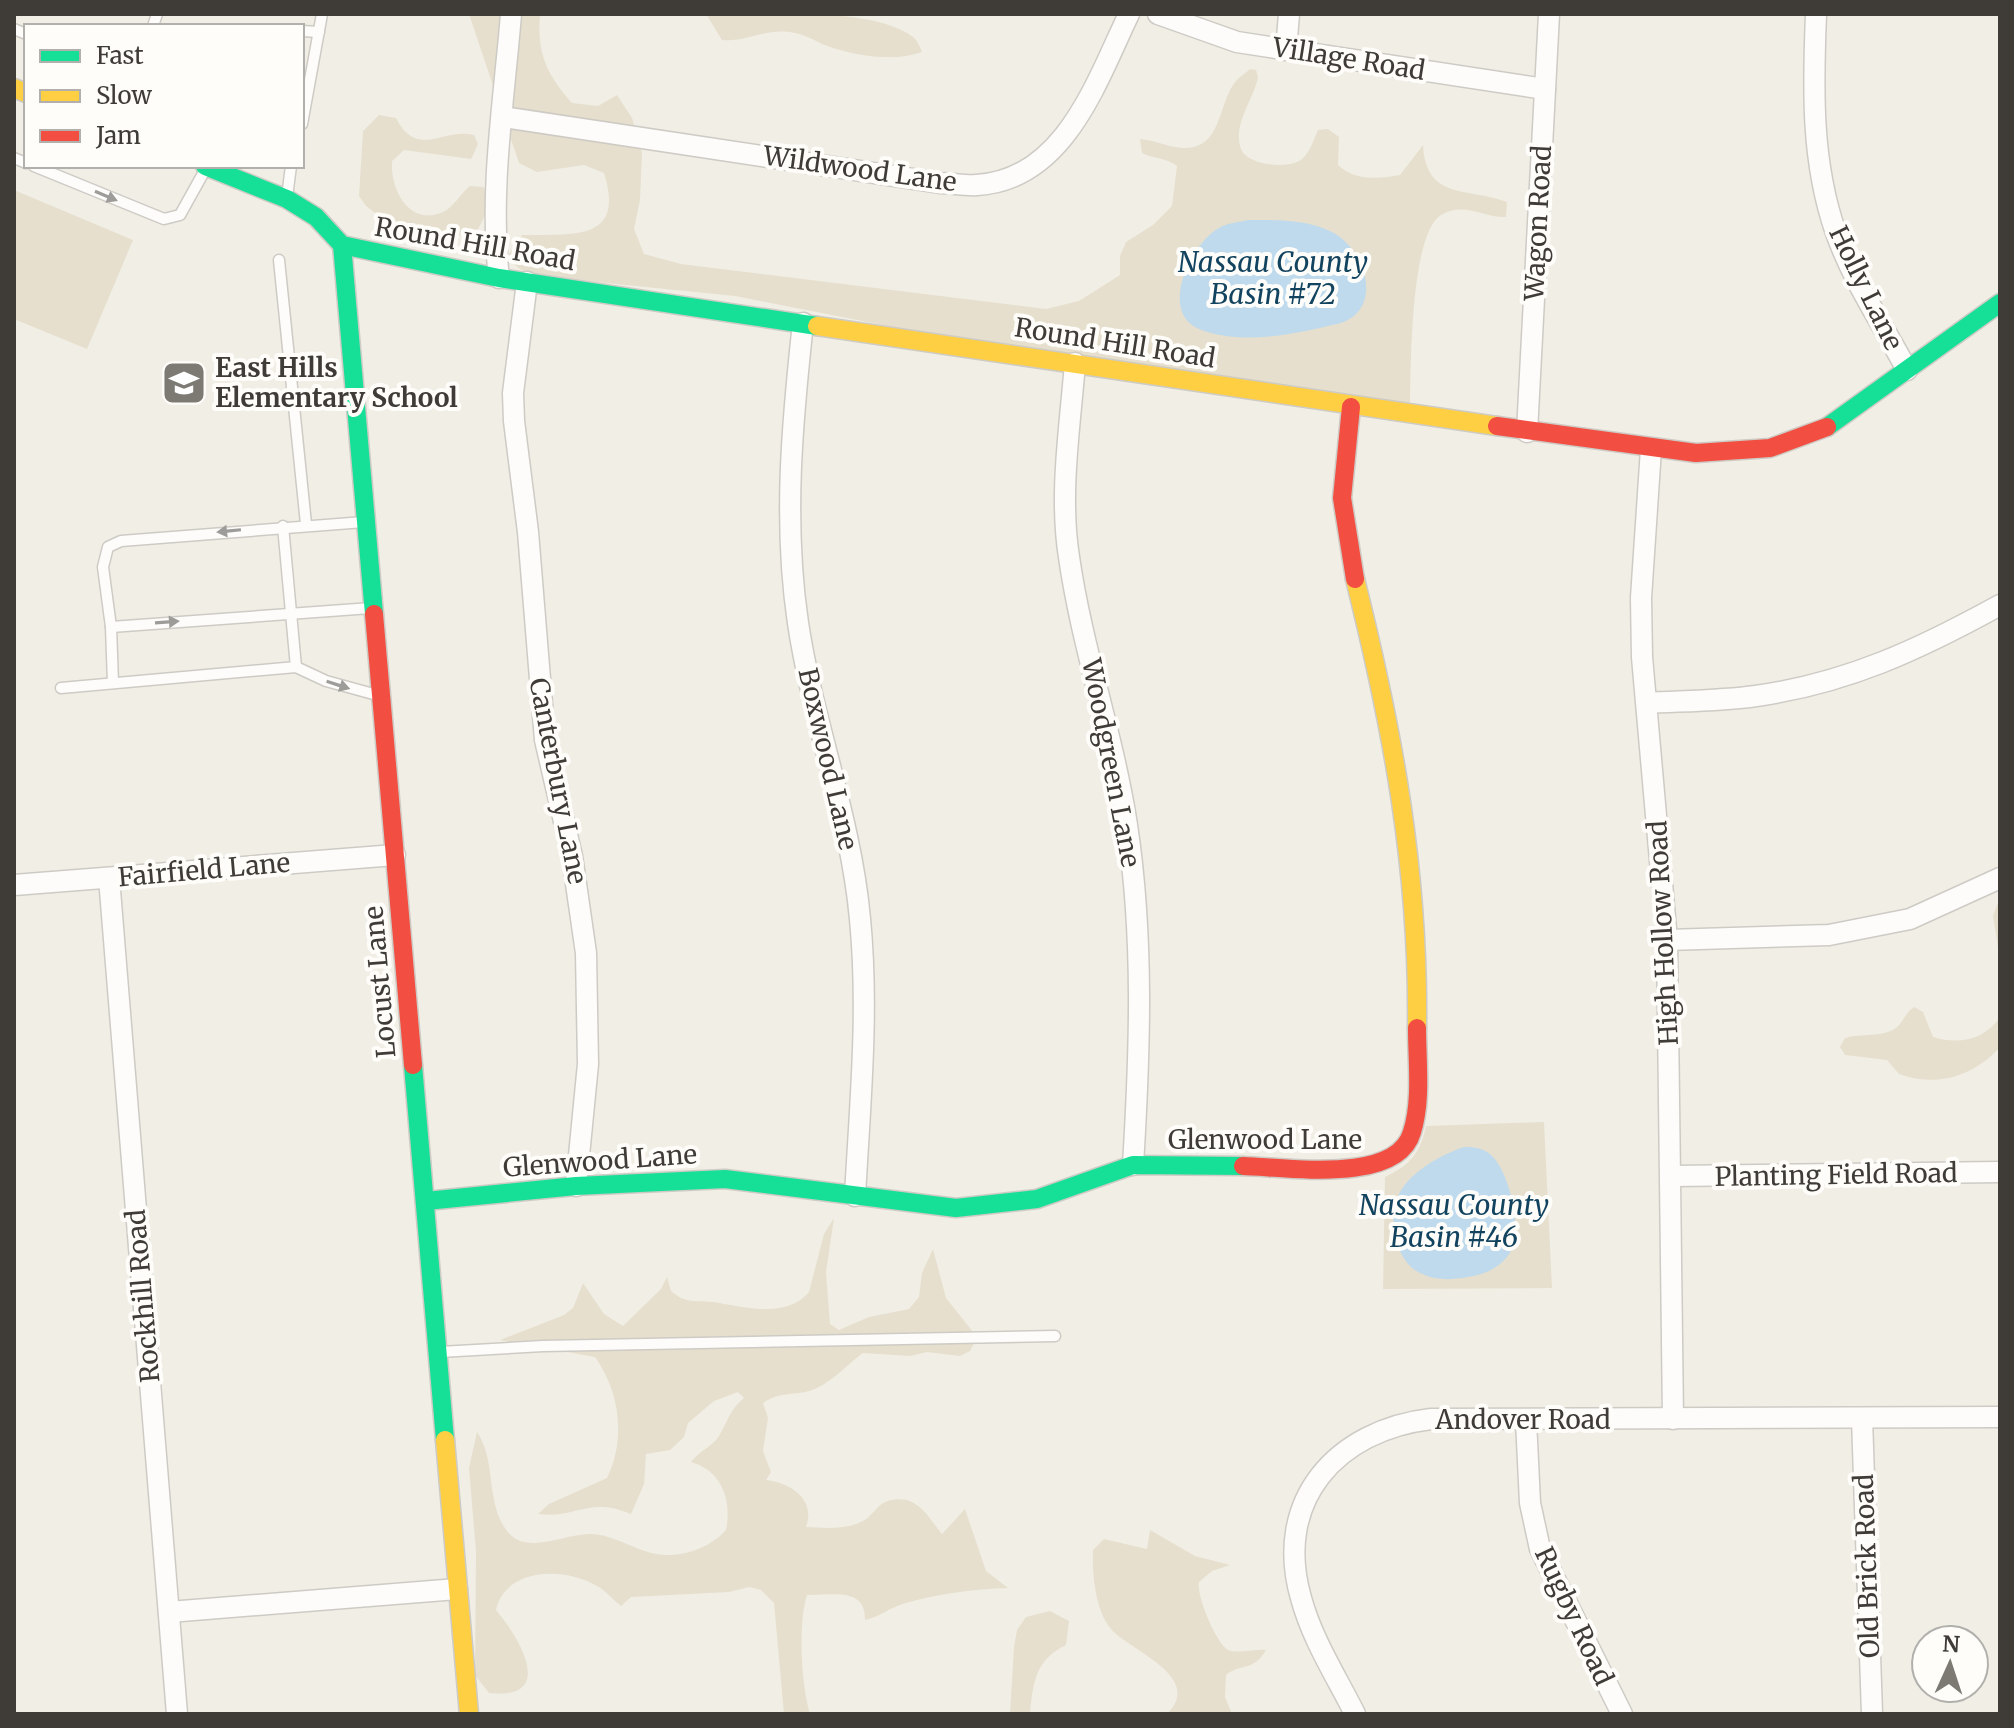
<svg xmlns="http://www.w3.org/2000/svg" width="2014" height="1728" font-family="Merriweather,serif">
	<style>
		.green { fill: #e6dfcd }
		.water { fill: #bfdaec }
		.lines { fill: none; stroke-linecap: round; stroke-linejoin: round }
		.lane-casing { stroke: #cecbc5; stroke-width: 13 }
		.street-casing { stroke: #cecbc5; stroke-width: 23 }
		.fast-casing { stroke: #cecbc5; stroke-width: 21 }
		.slow-casing { stroke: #cecbc5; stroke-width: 21 }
		.jam-casing { stroke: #cecbc5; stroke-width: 21 }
		.lane { stroke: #fdfcfb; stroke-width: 10 }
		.street { stroke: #fdfcfb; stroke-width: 20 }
		.fast { stroke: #16e098; stroke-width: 18 }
		.slow { stroke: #ffcf43; stroke-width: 18 }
		.jam { stroke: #f24e42; stroke-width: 18 }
		.oneway { fill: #9e9c99 }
		.labels { text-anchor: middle; stroke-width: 8; stroke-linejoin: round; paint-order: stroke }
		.street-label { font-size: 26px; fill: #3f3c37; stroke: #fefdfa }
		.poi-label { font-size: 26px; font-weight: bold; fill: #3f3c37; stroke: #fefdfa; text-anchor: start }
		.water-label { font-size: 28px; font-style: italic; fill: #12435f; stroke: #fefdfa }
	</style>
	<rect width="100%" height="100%" fill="#f1eee6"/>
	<!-- green -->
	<g class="green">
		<path d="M469,14H540C537,54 546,73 572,103L598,106L617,95L632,118L642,153L640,200L634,229L644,254L681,264L1046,309L1079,301L1120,275V256L1126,242L1153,225L1172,206L1177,166C1168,158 1154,159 1142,153L1140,139C1155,140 1167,147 1182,148C1223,150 1217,104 1236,81C1239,77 1246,73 1250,69L1256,70L1258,77C1254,99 1232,125 1241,149C1247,166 1292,170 1303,158C1310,152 1314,139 1318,130L1328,129L1339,137L1338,165C1354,181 1379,179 1400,175L1423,145C1426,201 1468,187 1507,202L1506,217C1484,218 1464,201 1441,215C1409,235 1411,376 1410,415L1075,363L735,296L546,277C529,273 515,272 509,254L522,235C571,234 626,243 604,173L584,165L537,172L519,163Z"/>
		<path d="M706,14C758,14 872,6 913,37C917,40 920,47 922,52C895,62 857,56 830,47C818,43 807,35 795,33C764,27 751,42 722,40Z"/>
		<path d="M379,115L396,118C418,160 442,127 474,135L478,144L471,159L404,150L392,161C390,189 409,227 443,212C453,208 461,193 470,186L483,187L490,193L489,208L477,231L439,240L395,228L366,206L359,196L363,131Z"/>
		<path d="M14,190L133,240L87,349L14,319Z"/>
		<path d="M2000,897V960L1993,916Z"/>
		<path d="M1914,1007L1923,1012L1933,1037C1958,1045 1985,1040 2000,1017V1047C1974,1076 1937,1088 1899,1074L1887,1060L1845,1055L1840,1047L1845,1038C1860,1033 1884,1038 1897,1027C1904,1021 1905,1013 1914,1007Z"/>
		<path d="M1544,1122L1552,1288L1383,1289L1385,1177C1410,1165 1420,1154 1426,1126Z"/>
		<path d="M834,1218L826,1272L830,1324L839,1330L869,1317L909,1309L919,1297L922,1273L933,1249L946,1298L977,1337L970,1351L960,1356L927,1352L910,1356L863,1353C845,1366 827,1388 805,1392C788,1395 778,1393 763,1403L768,1418L763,1451L771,1472L766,1480C792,1483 816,1500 806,1527C825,1528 846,1530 863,1521C872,1517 877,1504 888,1501C917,1493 927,1516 942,1534L965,1509L986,1571L1008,1588C975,1589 937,1594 906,1603C890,1607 880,1617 865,1620C866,1586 830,1596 807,1595C798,1624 801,1684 810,1714H784L774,1603L761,1590L749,1587L729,1592L631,1597L621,1606C613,1600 605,1590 597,1586C564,1567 506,1567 496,1610C520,1638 557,1701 489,1693L475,1675L476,1552L469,1468L477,1432C497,1461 485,1502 507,1531C526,1556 564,1534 589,1534C617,1534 638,1554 665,1555C687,1556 712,1546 726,1530C732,1500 722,1471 691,1462C699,1451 713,1446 719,1436C728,1421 730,1409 744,1398L738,1392L714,1401L688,1423L684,1437L670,1450L646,1454L644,1484L631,1514C588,1496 577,1519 538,1514L549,1504L607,1478C626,1439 620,1392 595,1357L500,1340L564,1315L573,1308L583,1283L604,1314L623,1326L661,1289L667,1277L671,1291C686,1304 695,1300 712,1302C743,1306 785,1320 809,1292L824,1234Z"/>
		<path d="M1150,1530L1195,1556L1230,1565L1212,1571L1199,1582C1196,1595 1216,1643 1228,1650C1238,1654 1255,1649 1266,1650C1252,1673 1243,1662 1226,1675L1225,1697L1232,1714H1167C1206,1677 1127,1649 1111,1629C1095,1610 1092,1573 1093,1550L1104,1539L1147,1549Z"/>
		<path d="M1050,1611L1069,1621L1066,1645C1035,1660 1033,1683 1030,1714H1010L1014,1647L1017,1630L1026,1617Z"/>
	</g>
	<!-- water -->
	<g class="water">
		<path d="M1248,220C1276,220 1306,219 1332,232C1367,250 1385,312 1337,324C1294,334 1242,346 1199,329C1158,312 1191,243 1219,228C1227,223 1239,222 1248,220Z"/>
		<path d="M1464,1147C1475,1147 1484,1148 1492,1156C1509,1172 1522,1227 1512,1249C1504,1266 1485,1275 1468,1277C1451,1280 1436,1281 1420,1273C1395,1261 1386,1217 1400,1192C1413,1170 1441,1155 1464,1147Z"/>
	</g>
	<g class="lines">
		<!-- lane casing -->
		<g class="lane-casing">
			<g id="lane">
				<path d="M153,26L157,14"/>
				<path d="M14,29L26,34"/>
				<path d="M302,31L319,32"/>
				<path d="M302,124L322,14"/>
				<path d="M14,158L26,163"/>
				<path d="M34,166L164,219L180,215L205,170"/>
				<path d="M287,197L291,166"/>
				<path d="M279,260L306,524"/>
				<path d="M364,522L121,541L108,547L103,567L111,627L371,608"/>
				<path d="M283,526L296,667"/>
				<path d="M111,627L113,683"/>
				<path d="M61,688L296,667L326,681L377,695"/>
				<path d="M440,1352L543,1346L1055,1336"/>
			</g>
		</g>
		<!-- street casing -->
		<g class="street-casing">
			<g id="street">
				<path d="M1158,14L1237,42L1545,89"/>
				<path d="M1816,14C1813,88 1811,162 1836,233C1853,281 1883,325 1907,370"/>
				<path d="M1286,50L1289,14"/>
				<path d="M503,117L940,183C952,183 965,186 977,185C1065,180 1097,80 1129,14"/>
				<path d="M499,278C489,191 504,101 511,14"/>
				<path d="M527,282L513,393L514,421L528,532L545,740L572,856L586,953L588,1064L576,1186"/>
				<path d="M803,323C792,424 783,522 798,623C813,723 851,818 860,919C869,1011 860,1104 855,1196"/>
				<path d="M1075,363C1070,427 1059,494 1069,557C1082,648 1113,734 1127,825C1144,938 1140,1051 1133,1165"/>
				<path d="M1527,432L1549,14"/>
				<path d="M1651,449L1641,598L1642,657L1667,940L1673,1419"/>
				<path d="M1647,703C1683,701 1721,701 1756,696C1848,683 1920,649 2000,605"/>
				<path d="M109,878L177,1714"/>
				<path d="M14,885L395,855"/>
				<path d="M1667,940L1829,935L1910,919L2000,878"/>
				<path d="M1672,1176L2000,1172"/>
				<path d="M1862,1418L1872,1714"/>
				<path d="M1526,1420L1530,1503L1540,1549L1622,1714"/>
				<path d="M169,1612L457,1589"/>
				<path d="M1355,1714C1336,1676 1312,1639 1301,1598C1273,1500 1337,1430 1431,1419L2000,1417"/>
			</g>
		</g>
		<!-- fast casing -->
		<g class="fast-casing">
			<g id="fast">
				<path d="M205,166L287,199L316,217L342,245L499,278L817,326"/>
				<path d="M342,245L374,614"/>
				<path d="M1827,427L2000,303"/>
				<path d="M413,1065L445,1440"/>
				<path d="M426,1201L576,1186L725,1179L956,1208L1037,1199L1133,1165L1243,1166"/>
			</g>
		</g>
		<!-- slow casing -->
		<g class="slow-casing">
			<g id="slow">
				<path d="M14,88L26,93"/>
				<path d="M817,326L1497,426"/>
				<path d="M1355,579C1393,731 1419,871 1417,1028"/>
				<path d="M445,1440L469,1714"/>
			</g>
		</g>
		<!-- jam casing -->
		<g class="jam-casing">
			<g id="jam">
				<path d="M1351,407L1342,498L1355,579"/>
				<path d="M1497,426L1696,453L1770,448L1827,427"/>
				<path d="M374,614L413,1065"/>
				<path d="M1243,1166C1287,1167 1397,1185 1412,1132C1422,1100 1417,1062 1417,1028"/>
			</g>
		</g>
		<!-- lane -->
		<use href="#lane" class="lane"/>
		<!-- street -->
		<use href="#street" class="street"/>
		<!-- fast -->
		<use href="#fast" class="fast"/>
		<!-- slow -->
		<use href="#slow" class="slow"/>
		<!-- jam -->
		<use href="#jam" class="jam"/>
	</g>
	<!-- one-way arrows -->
	<defs><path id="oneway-solid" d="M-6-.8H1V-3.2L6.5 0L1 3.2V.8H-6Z" transform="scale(2)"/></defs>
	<g class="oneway">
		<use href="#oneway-solid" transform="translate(106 196) rotate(23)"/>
		<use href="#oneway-solid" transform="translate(229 531) rotate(174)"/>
		<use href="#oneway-solid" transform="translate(167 622) rotate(-4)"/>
		<use href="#oneway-solid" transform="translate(338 685) rotate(18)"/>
	</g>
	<!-- icons -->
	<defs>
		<g id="school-square" transform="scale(2.3)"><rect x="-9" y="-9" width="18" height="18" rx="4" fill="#7d7a74" stroke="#fefdfa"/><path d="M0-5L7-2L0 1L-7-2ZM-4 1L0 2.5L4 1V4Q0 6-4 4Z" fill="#fff"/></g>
	</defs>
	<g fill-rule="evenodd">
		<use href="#school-square" x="184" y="383"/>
	</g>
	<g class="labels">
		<!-- street labels -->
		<g class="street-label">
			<text transform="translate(1349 59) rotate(9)" y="9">Village Road</text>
			<text transform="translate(860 169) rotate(8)" y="9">Wildwood Lane</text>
			<text transform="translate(1538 223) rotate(-87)" y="9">Wagon Road</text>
			<text transform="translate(475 244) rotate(10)" y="9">Round Hill Road</text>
			<text transform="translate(1866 288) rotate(64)" y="9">Holly Lane</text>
			<text transform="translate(1115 343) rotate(9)" y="9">Round Hill Road</text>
			<text transform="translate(828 759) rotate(77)" y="9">Boxwood Lane</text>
			<text transform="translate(1111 763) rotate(79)" y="9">Woodgreen Lane</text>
			<text transform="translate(558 781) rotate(79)" y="9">Canterbury Lane</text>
			<text transform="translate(204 870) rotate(-5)" y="9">Fairfield Lane</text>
			<text transform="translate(1663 933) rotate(-93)" y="9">High Hollow Road</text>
			<text transform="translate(380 982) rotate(-95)" y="9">Locust Lane</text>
			<text x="1265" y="1149">Glenwood Lane</text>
			<text transform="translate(600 1161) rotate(-4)" y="9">Glenwood Lane</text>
			<text transform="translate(1836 1175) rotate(-1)" y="9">Planting Field Road</text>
			<text transform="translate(143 1296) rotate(-95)" y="9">Rockhill Road</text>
			<text x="1523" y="1429">Andover Road</text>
			<text transform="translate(1867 1566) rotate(-92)" y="9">Old Brick Road</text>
			<text transform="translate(1574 1616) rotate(65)" y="9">Rugby Road</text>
		</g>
		<!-- poi labels -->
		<g class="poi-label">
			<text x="215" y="377">East Hills<tspan x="215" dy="30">Elementary School</tspan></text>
		</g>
		<!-- water labels -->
		<g class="water-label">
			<text x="1273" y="272">Nassau County<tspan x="1273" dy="32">Basin #72</tspan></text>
			<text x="1454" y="1215">Nassau County<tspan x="1454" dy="32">Basin #46</tspan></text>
		</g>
	</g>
	<!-- border -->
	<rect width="2014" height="1728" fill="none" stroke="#3f3c37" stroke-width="32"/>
	<!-- legend -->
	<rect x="24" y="24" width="280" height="144" fill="#fefdfa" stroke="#b2b0ac" stroke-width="2"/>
	<rect x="40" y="50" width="40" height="12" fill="#16e098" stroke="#b2b0ac" stroke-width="2"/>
	<text x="96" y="64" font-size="24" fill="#3f3c37">Fast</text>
	<rect x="40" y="90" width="40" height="12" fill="#ffcf43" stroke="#b2b0ac" stroke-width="2"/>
	<text x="96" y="104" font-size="24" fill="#3f3c37">Slow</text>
	<rect x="40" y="130" width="40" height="12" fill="#f24e42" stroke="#b2b0ac" stroke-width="2"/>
	<text x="96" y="144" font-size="24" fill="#3f3c37">Jam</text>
	<!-- north arrow -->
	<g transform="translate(1950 1664) rotate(3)"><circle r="38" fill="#fefdfa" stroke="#b2b0ac" stroke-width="2"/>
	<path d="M0-6L14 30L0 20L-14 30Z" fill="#7d7a74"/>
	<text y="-12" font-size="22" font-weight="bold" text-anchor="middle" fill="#3f3c37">N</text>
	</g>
</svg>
